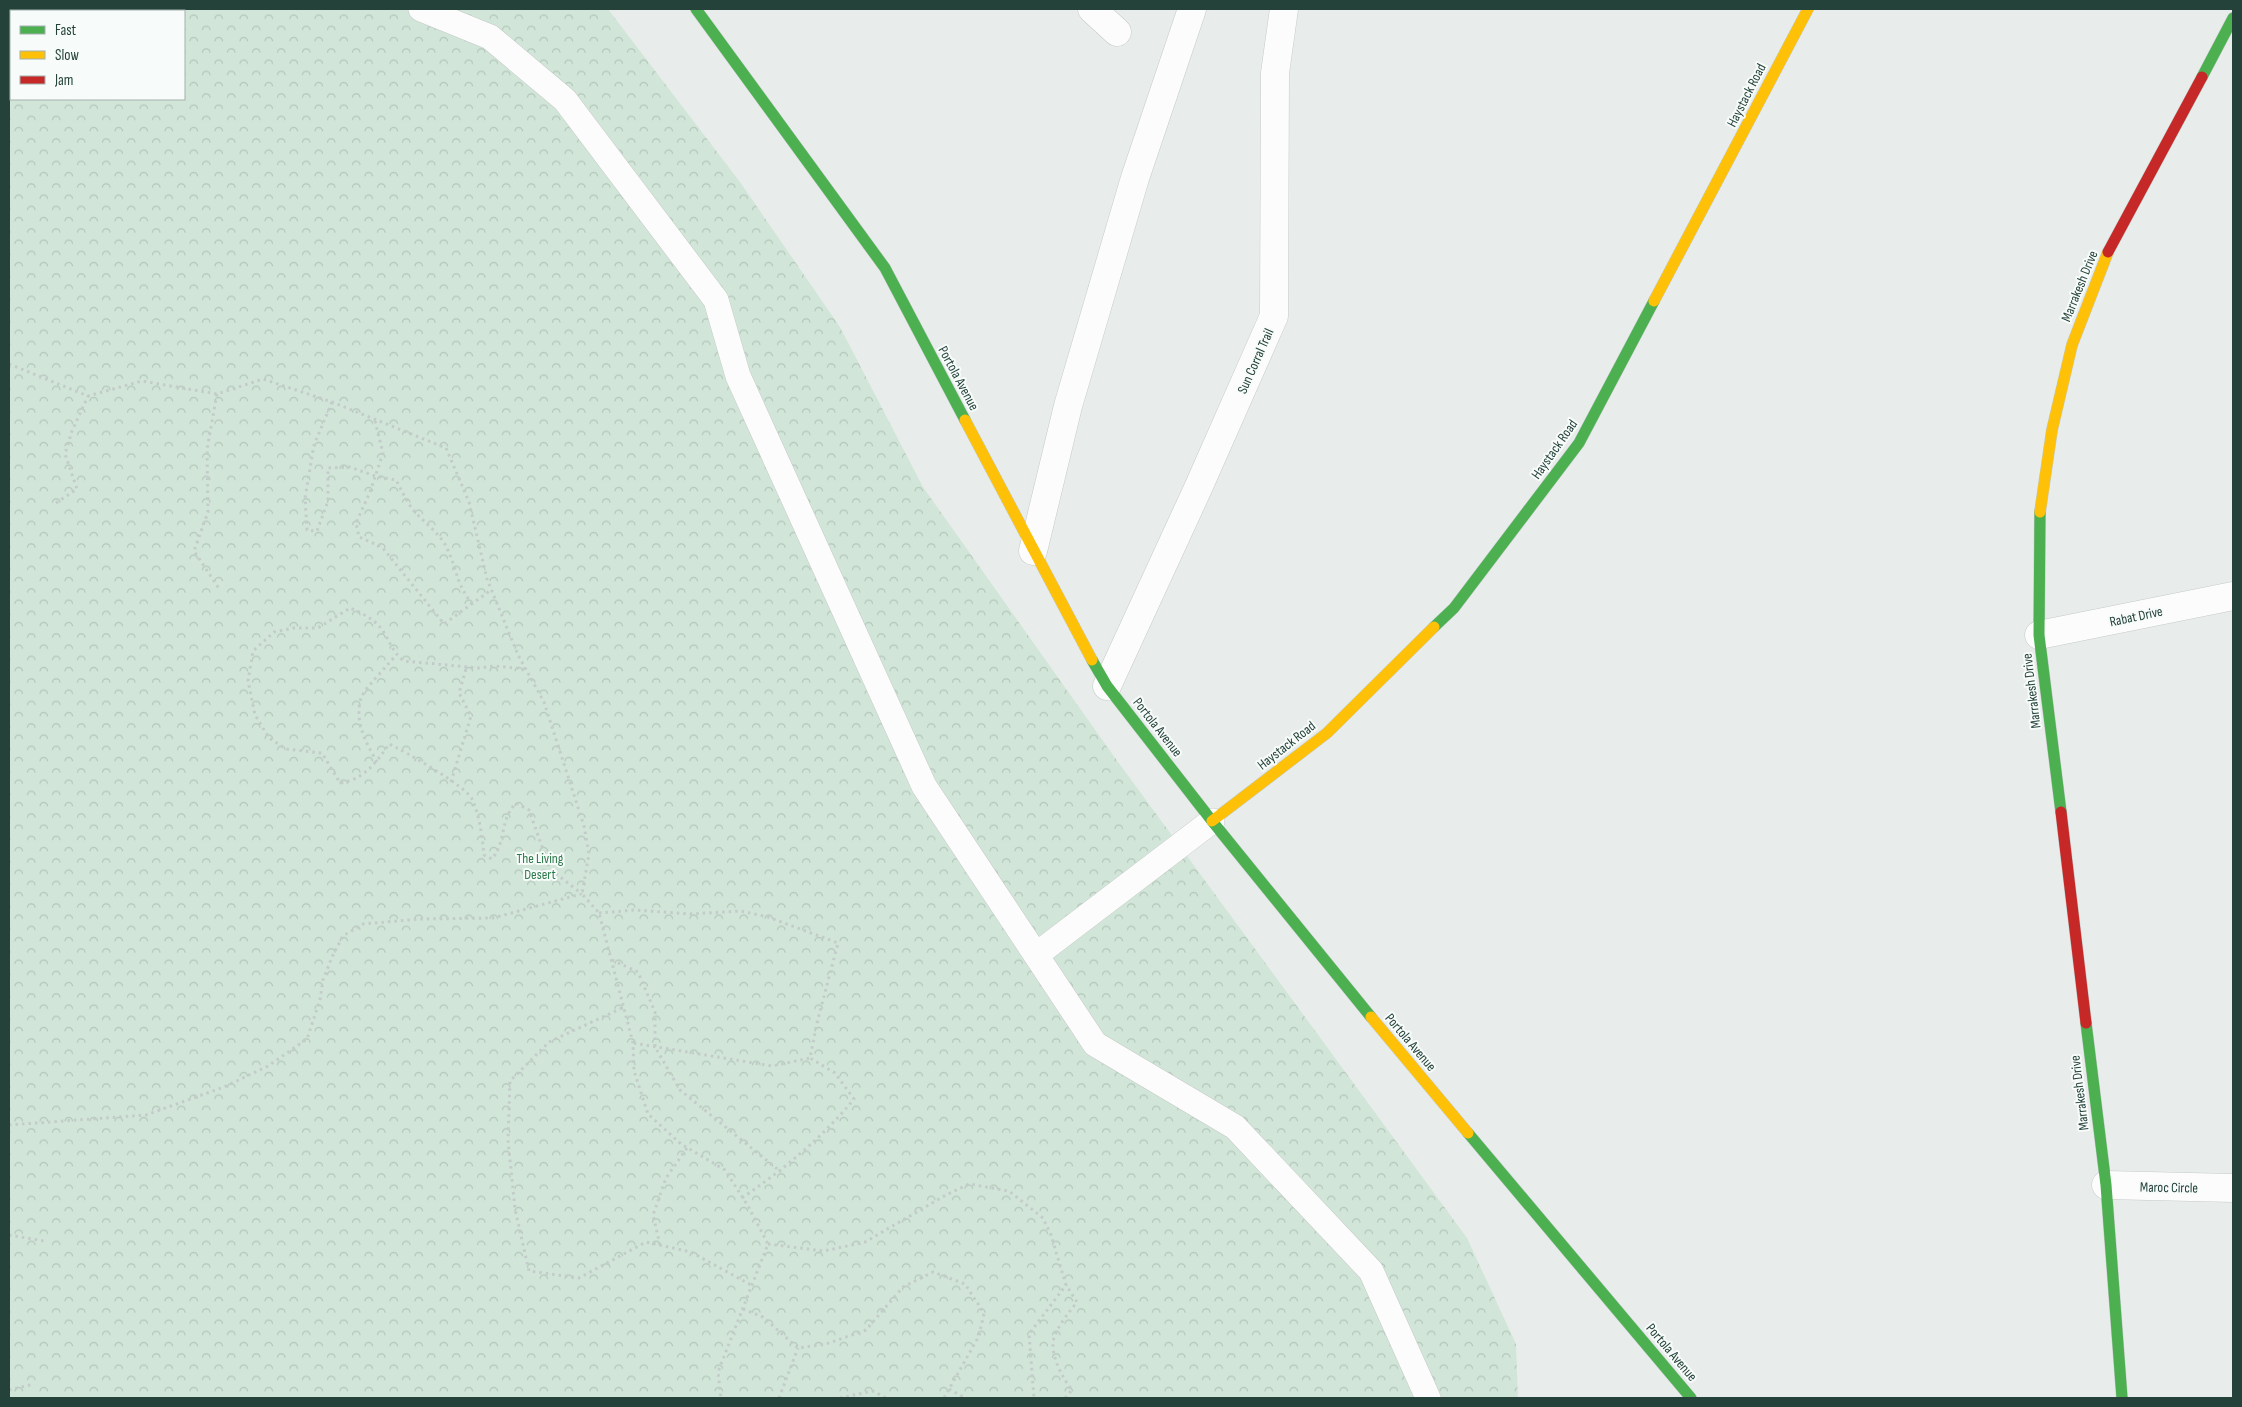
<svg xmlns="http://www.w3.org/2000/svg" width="2242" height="1407" font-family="'Sofia Sans Condensed',sans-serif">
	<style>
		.park { fill: url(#park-crowns); fill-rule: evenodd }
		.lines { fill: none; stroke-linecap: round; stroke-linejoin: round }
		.lane-casing { stroke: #c5cac8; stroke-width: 26 }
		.street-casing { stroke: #c5cac8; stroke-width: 29 }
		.fast-casing { stroke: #c3cbc8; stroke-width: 12 }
		.slow-casing { stroke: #c3cbc8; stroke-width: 12 }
		.jam-casing { stroke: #c3cbc8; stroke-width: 12 }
		.path { stroke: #c3ccca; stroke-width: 3; stroke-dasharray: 2.5 4; stroke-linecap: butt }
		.lane { stroke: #fcfcfc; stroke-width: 25 }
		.street { stroke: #fcfcfc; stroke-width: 28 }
		.fast { stroke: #4caf50; stroke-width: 11 }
		.slow { stroke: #ffc107; stroke-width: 11 }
		.jam { stroke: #c62828; stroke-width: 11 }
		.labels { text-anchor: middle; stroke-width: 4; stroke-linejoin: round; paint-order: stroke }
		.street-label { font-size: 14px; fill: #24423a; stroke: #f7fbf9 }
		.park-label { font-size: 14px; fill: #2d7a4b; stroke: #f7fbf9 }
	</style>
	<defs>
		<pattern id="park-crowns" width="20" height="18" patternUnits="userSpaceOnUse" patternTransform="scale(1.25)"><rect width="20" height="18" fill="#d1e6d8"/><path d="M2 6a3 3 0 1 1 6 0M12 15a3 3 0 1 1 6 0" fill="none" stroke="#b3c6ba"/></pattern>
	</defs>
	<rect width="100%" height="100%" fill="#e8edeb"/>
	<!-- park -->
	<path class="park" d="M9,9H608L740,182L840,327L923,487L1113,755L1467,1238L1516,1344L1518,1398H9ZM11,11H184V99H11Z"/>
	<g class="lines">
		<!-- lane casing -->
		<g class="lane-casing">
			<g id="lane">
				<path d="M421,9L490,37L565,100L716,300L738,376L924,786L1095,1044L1235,1127L1371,1271L1428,1398"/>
				<path d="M1036,955L1212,821"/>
			</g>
		</g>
		<!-- street casing -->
		<g class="street-casing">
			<g id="street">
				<path d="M1092,9L1117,32"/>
				<path d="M1033,551L1068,406L1135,178L1192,9"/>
				<path d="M2039,635L2233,596"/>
				<path d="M1107,686L1199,486L1274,316L1275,73L1284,9"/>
				<path d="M2106,1185L2233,1188"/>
			</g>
		</g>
		<!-- fast casing -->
		<g class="fast-casing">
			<g id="fast">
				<path d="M696,9L885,268L965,420"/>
				<path d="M2202,77L2233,18"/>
				<path d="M2040,512L2039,635L2061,812"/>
				<path d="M1434,627L1454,608L1579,443L1654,301"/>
				<path d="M1092,660L1107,686L1212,821L1371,1017"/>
				<path d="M2086,1023L2106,1185L2122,1398"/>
				<path d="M1468,1133L1691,1398"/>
			</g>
		</g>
		<!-- slow casing -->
		<g class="slow-casing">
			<g id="slow">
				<path d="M1654,301L1808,9"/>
				<path d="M965,420L1092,660"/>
				<path d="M2040,512L2052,430L2072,345L2108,252"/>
				<path d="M1212,821L1327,733L1434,627"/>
				<path d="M1371,1017L1468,1133"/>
			</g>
		</g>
		<!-- jam casing -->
		<g class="jam-casing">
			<g id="jam">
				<path d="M2108,252L2202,77"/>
				<path d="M2061,812L2086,1023"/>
			</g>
		</g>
		<!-- path -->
		<g class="path">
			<path d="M9,364L88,396L142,381L217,394L263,379L332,402L446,448L469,502L487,579L518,655L544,702L584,826L589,854L582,894L599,913L633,1043L634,1071L648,1114L681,1144L725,1170L748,1206L768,1244L718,1372L721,1398"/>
			<path d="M217,394L207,449L208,512L194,551L220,590"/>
			<path d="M332,402L314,445L305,498L307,530L317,531L328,501V468L350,467L375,476L396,480C402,491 408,505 416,513C427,525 440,534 447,548C457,570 456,583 472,604"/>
			<path d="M375,421L383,453L370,492L356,523L359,537L382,547L444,624L491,590"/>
			<path d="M56,503L77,489L65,454L72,431L88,396"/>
			<path d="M525,669L495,666L479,668L404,661C393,653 390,642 383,631C376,620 362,613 350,608L318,628H294L274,632L253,651L248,681L255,715L269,738L286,749L322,753L340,783C363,780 376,763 389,744C404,751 466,786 472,799C480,816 482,837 484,855L492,859C507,840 499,821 516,803L529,810L550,869L582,894"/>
			<path d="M377,762C366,743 354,721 361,698C364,689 389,664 396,655"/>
			<path d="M451,782L471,716L459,693L467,666"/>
			<path d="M599,913L635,910L690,914L741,911L768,917L838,943L817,1023L810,1058L772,1066L633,1043"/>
			<path d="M612,960L638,972L655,1012V1047L680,1090L781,1172"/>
			<path d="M622,1008L549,1042L510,1081L508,1140L515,1209L529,1271L579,1278L646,1242L691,1252L751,1285"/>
			<path d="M9,1125L146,1115L224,1087L268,1066L307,1039L320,1000L323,980L332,957L343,936L363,924L420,919L493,918L581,894"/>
			<path d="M742,1198C784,1169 822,1138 854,1099L835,1073L810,1058"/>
			<path d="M9,1235L44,1241"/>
			<path d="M768,1244L824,1251L865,1242L946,1195L969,1184L1009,1191L1043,1218L1051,1235L1066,1285L1029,1334L1034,1398"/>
			<path d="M660,1245L653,1215L666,1178L687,1148"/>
			<path d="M743,1309L763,1317L798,1348L826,1344L866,1330L903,1287L933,1272L965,1284L984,1313L979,1336L944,1398"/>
			<path d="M949,1389L965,1398"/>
			<path d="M9,1390L34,1384"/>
			<path d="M779,1398L798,1348"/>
			<path d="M840,1398L873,1391L886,1398"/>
			<path d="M1065,1398L1072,1390C1063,1379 1052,1358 1053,1343C1054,1330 1070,1311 1077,1302L1066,1285"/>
		</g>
		<!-- lane -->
		<use href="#lane" class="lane"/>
		<!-- street -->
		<use href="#street" class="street"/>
		<!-- fast -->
		<use href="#fast" class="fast"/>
		<!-- slow -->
		<use href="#slow" class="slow"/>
		<!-- jam -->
		<use href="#jam" class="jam"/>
	</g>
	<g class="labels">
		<!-- street labels -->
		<g class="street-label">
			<text transform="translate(1746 95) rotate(-63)" y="5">Haystack Road</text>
			<text transform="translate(2079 286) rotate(-68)" y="5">Marrakesh Drive</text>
			<text transform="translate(1255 361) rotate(-66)" y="5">Sun Corral Trail</text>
			<text transform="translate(959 378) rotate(62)" y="5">Portola Avenue</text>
			<text transform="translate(1554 449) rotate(-55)" y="5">Haystack Road</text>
			<text transform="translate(2136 616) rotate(-12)" y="5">Rabat Drive</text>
			<text transform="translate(2031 691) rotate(-97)" y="5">Marrakesh Drive</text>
			<text transform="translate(1158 727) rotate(52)" y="5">Portola Avenue</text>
			<text transform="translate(1286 745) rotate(-38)" y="5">Haystack Road</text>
			<text transform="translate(1411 1042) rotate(50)" y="5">Portola Avenue</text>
			<text transform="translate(2079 1093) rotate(-97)" y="5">Marrakesh Drive</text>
			<text transform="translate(2169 1187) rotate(1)" y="5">Maroc Circle</text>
			<text transform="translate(1672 1352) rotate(50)" y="5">Portola Avenue</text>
		</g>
		<!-- park labels -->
		<g class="park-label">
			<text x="540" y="863">The Living<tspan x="540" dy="16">Desert</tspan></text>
		</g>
	</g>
	<!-- border -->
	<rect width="2242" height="1407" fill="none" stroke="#24423a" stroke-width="20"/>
	<!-- legend -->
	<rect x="10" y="10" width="175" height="90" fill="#f7fbf9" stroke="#a3b1ad"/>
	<rect x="20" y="26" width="25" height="8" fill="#4caf50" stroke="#a3b1ad"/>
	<text x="55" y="35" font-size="15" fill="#24423a">Fast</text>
	<rect x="20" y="51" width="25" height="8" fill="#ffc107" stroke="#a3b1ad"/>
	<text x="55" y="60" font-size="15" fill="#24423a">Slow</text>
	<rect x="20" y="76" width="25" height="8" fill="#c62828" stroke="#a3b1ad"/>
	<text x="55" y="85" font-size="15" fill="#24423a">Jam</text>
</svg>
